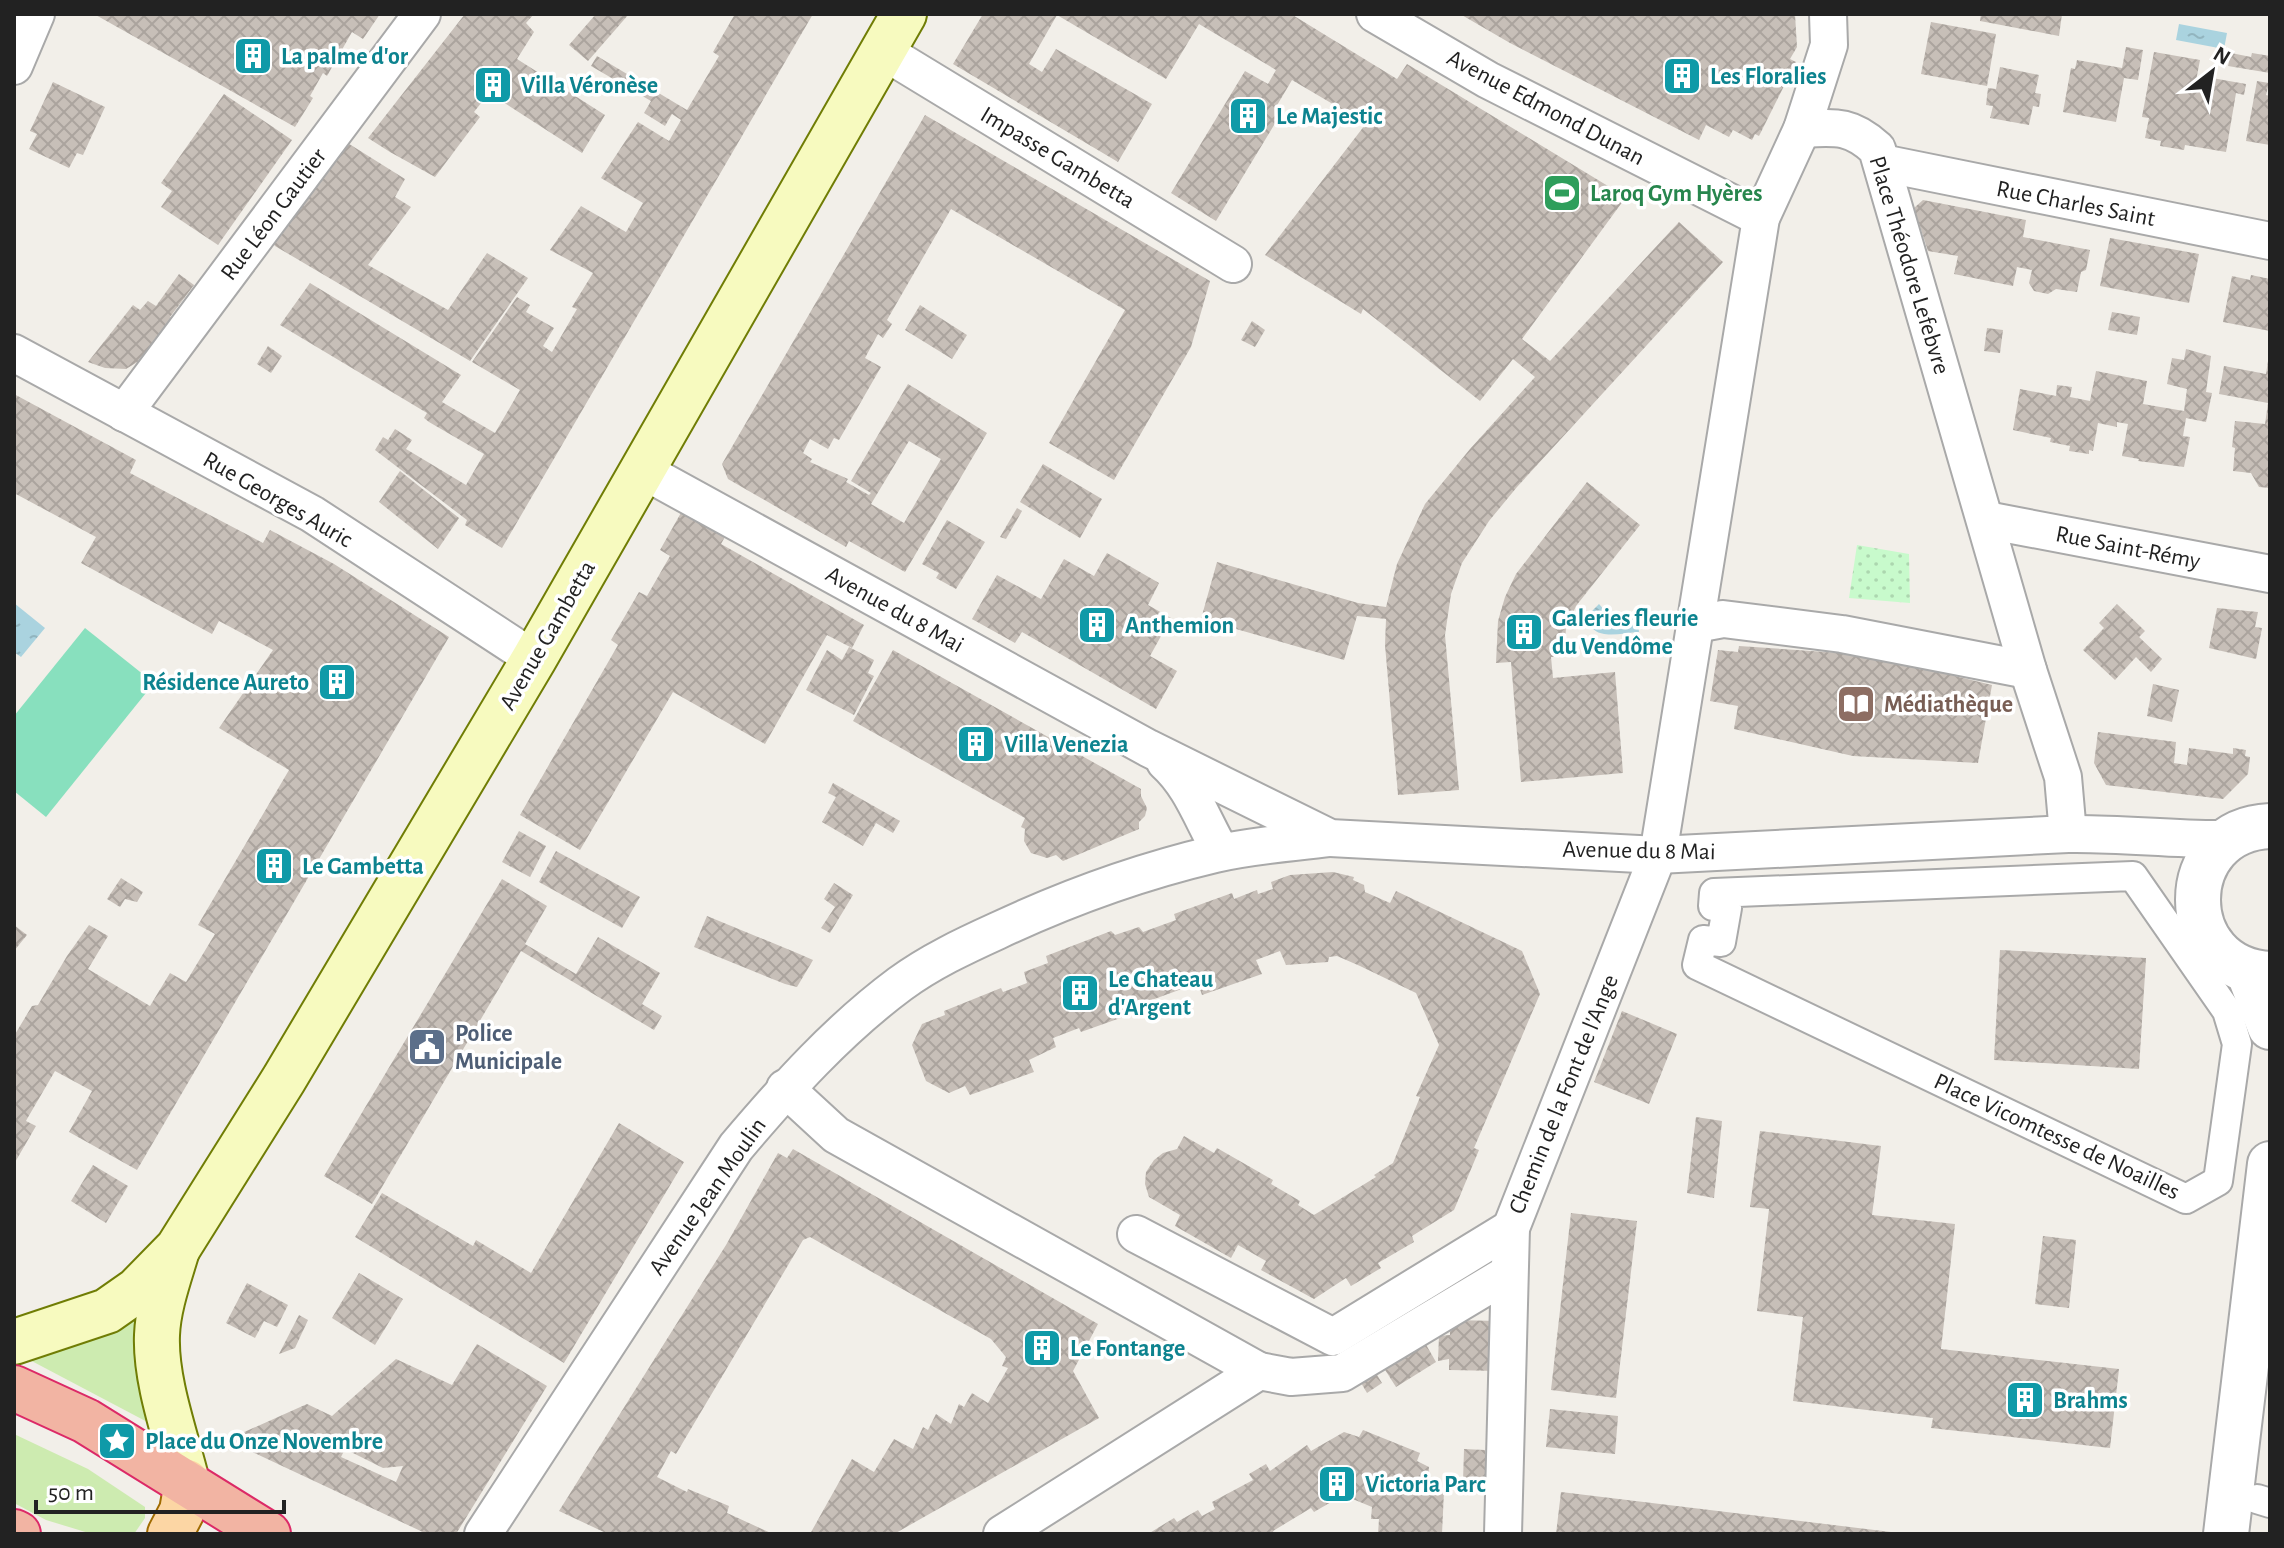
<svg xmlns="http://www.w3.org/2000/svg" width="2284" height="1548" font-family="'Alegreya Sans',sans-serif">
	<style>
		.park { fill: url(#park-dots) }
		.garden { fill: #cdebb0 }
		.pitch { fill: #88e0be }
		.water { fill: url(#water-ripples) }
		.building { fill: url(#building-cross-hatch); fill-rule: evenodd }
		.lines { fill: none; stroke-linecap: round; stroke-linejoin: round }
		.pedestrian-casing { stroke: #a9a9a9; stroke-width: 32 }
		.minor-casing { stroke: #a9a9a9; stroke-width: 40 }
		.tertiary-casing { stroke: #a9a9a9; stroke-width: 48 }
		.secondary-casing { stroke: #707d05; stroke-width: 48 }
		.primary-casing { stroke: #a06b00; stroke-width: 48 }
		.trunk-casing { stroke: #dc2a67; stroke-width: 48 }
		.pedestrian { stroke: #fff; stroke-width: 28 }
		.minor { stroke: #fff; stroke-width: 36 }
		.tertiary { stroke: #fff; stroke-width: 44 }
		.secondary { stroke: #f7fabf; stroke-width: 44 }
		.primary { stroke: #fcd6a4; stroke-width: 44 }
		.trunk { stroke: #f2b4a3; stroke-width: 44 }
		.labels { text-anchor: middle; stroke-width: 7; stroke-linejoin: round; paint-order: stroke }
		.culture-label { font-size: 24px; font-weight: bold; fill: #0d838f; stroke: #fff; text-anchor: start }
		.street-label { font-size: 24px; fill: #222; stroke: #fff }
		.leisure-label { font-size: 24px; font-weight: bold; fill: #27864d; stroke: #fff; text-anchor: start }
		.education-label { font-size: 24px; font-weight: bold; fill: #785e54; stroke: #fff; text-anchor: start }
		.service-label { font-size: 24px; font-weight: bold; fill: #4e5e75; stroke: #fff; text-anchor: start }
	</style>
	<defs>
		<pattern id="park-dots" width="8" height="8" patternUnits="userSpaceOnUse" patternTransform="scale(2)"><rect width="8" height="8" fill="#c8facc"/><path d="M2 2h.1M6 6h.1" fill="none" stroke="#acd6af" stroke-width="1.8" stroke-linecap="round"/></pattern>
		<pattern id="water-ripples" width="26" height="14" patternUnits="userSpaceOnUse" patternTransform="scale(2)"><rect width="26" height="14" fill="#aad3df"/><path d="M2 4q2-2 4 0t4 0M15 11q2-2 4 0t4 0" fill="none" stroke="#92b5bf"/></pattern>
		<pattern id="building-cross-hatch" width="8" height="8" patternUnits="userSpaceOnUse" patternTransform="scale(2)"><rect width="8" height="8" fill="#c7bfb8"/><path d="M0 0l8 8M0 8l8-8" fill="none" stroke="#aba49e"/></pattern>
	</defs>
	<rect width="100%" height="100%" fill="#f2efe9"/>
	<!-- park -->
	<path class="park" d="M1857,545L1909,554L1910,603L1849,598Z"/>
	<!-- garden -->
	<g class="garden">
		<path d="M143,1299L153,1425L26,1358Z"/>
		<path d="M14,1434L88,1469L145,1507V1518L134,1534H92L46,1520L14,1503Z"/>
	</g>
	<!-- pitch -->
	<path class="pitch" d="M85,628L154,683L46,817L14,791V716Z"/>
	<!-- water -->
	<g class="water">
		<path d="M2179,24L2227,33L2224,49L2176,40Z"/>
		<path d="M14,603L45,628L21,657L14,652Z"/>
		<path d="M1599,604L1613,620L1637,612L1639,632C1619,633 1588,643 1589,614Z"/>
	</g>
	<!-- building -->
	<g class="building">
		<path d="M94,14H380L363,39L352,32L327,76L323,73L310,96L313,98L295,127Z"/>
		<path d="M465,14H534L526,23L534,32L517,59L605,115L582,153L489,93L474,112L480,117L435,177L390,152L368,138Z"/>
		<path d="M596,14H629L588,61L569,45Z"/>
		<path d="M735,14H813L502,548L465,525L467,520L375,450L383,437L388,440L395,429L412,440L406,449L466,485L484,454L429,422L424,418L427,413L280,325L310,283L461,375L442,402L495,433L520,390L472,362L517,297L530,305L526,312L554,328L543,346L552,352L577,309L572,307L593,273L550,250L581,206L626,232L643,203L601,178L638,122L669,141L681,120L672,114L665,126L644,113L651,101L591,66L597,56L687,110L719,56L713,52Z"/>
		<path d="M983,14H1291L1397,79L1407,64L1626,197L1522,339L1550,361L1679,222L1723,262L1517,487L1489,521L1462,563L1451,594L1445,635L1459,790L1398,795L1385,645L1386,619L1357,616L1344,660L1201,619L1217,562L1358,603L1386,607L1397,564L1425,504L1470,449L1535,377L1513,359L1480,401L1363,309L1361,314L1265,255L1368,121L1365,123L1292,80L1276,107L1282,112L1216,221L1171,193L1245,71L1268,84L1276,70L1199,24L1166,79L1057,15L1029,64L1042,72L1056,49L1152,104L1118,162L953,64Z"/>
		<path d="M1460,14H1795L1797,47L1790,59L1796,62L1759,136L1755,134L1752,140L1733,130L1729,137L1706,125L1699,140L1510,43Z"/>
		<path d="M1981,14H2062L2059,36L1980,21Z"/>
		<path d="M1931,22L1996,34L1987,86L1921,74Z"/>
		<path d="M2126,47L2143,50L2138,80L2124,78L2116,122L2063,112L2071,68L2075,69L2077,60L2122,68Z"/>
		<path d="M2154,52L2200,60L2195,86L2211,88L2212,78L2246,84L2244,95L2236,93L2226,152L2185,145L2184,150L2160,146L2161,141L2145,138L2149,118L2142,117Z"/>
		<path d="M2231,53L2251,57L2252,53L2270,56V73L2228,66Z"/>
		<path d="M2000,67L2039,75L2035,93L2041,94L2039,107L2033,106L2029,125L1990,118L1993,106L1986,105L1988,88L1996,89Z"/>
		<path d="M2257,81L2269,83L2266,95L2270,96V145L2246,141Z"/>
		<path d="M53,82L105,107L83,155L77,153L69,168L29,149L37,134L30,131Z"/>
		<path d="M224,94L292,140L218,245L161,207L172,191L161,183Z"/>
		<path d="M925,115L1210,281L1191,347L1114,480L1049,443L1125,310L951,209L887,320L892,324L883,338L878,334L865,358L881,367L839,440L834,438L828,449L810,439L803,453L812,459L810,462L848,479L846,482L869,495L871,493L851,481L908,384L987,433L905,572L849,541L846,547L728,479L722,464ZM909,441L941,459L904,523L871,504Z"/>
		<path d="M346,142L405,179L395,197L411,207L368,265L448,310L487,253L528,278L470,361L275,246L270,239Z"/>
		<path d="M1923,200L2026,220L2023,237L2090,250L2086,270L2081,272L2077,292L2056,289L2048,294L2034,291L2029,283L2032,270L2017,267L2013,286L1954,274L1958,256L1928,251L1914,208Z"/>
		<path d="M2110,238L2199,254L2189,303L2100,286Z"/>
		<path d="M179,274L194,285L170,317L173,318L149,355L126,369L105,368L88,362L133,305L140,310L148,301L156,306Z"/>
		<path d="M2251,275L2270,279V331L2223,322L2232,276L2250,280Z"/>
		<path d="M920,305L967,335L952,359L905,330Z"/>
		<path d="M2112,312L2140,317L2137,335L2108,330Z"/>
		<path d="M1252,321L1265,330L1255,347L1241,340Z"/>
		<path d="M1987,328L2003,330L2000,353L1984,351Z"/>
		<path d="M268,346L282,356L271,373L257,364Z"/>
		<path d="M2186,349L2211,356L2206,392L2212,393L2206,422L2186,418L2183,436L2190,437L2184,467L2138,461L2139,459L2122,456L2128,424L2117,422V427L2098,423L2093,451L2089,450V454L2069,451L2070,446L2050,442L2051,438L2013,430L2020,389L2056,396L2057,385L2072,387L2070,397L2090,401L2096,371L2147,381L2143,404L2184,411L2187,389L2167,384L2172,358L2184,360Z"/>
		<path d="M2268,361H2270V488L2259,487L2251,473L2233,471L2235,448L2232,447L2235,421L2265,424L2268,403L2219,394L2224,366L2266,374Z"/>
		<path d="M14,394L136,460L130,473L263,543L270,530L334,564L449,637L137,1170L69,1132L92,1091L55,1071L27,1119L26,1121L36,1126L14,1164V1036L32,1006L38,1005L67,956L89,925L108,936L88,969L150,1006L170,973L186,982L215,934L198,925L289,770L219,728L273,650L219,621L212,634L81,563L96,537L14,493Z"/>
		<path d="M1043,464L1102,499L1080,538L1020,502Z"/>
		<path d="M400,471L459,518L438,549L379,502Z"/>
		<path d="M1587,482L1640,525L1576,606L1566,628L1564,656L1551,657L1553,678L1615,672L1623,773L1521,782L1511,662L1496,663L1498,621L1505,597L1516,574Z"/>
		<path d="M1017,508L1022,511L1006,539L1000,537Z"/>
		<path d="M682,511L726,535L721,544L864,625L852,648L827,635L765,744L673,692L580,850L520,815L618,645L611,640L639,592L647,596L670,556L660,550Z"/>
		<path d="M947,520L985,542L956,589L936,578L939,573L922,564Z"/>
		<path d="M1107,553L1159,583L1148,605L1171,618L1150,656L1177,671L1156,709L1022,632L1015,643L972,619L997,575L1041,599L1064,559L1094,576Z"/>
		<path d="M2117,604L2145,631L2139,637L2162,659L2151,672L2136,657L2115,680L2083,650L2104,628L2099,623Z"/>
		<path d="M2217,608L2258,612L2255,627L2262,628L2256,659L2209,648Z"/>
		<path d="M1739,646L1869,655L1992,685L1978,763L1853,756L1734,729L1738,706L1710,701L1718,650L1738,652Z"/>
		<path d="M849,647L874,660L868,673L874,676L854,715L806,690L827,650L842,660Z"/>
		<path d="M893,650L1141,789V796L1147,808L1145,816L1139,822V829L1063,861L1056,855L1047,858L1031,853L1024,841L1025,829L1021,827L1025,818L853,721Z"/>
		<path d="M2153,684L2179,690L2172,722L2147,716Z"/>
		<path d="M2098,732L2176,742L2174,763L2187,765L2189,748L2233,754V748L2246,750L2245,756L2250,757L2248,774L2223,799L2106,785L2094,763Z"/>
		<path d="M833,783L900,821L893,833L876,823L863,846L822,822L836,797L828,793Z"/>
		<path d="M519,831L546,846L530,877L502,862Z"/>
		<path d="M556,851L640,897L622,928L539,882Z"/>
		<path d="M1333,872L1354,877L1353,880L1364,885L1365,892L1390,903L1396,891L1522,951L1540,994L1474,1148L1479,1150L1454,1210L1412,1236L1414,1242L1378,1263L1381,1268L1351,1286L1346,1278L1314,1299L1261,1270L1266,1261L1238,1245L1231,1258L1175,1226L1180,1215L1149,1197L1145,1184L1146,1172L1154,1160L1163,1153L1177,1149L1184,1136L1214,1153L1217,1148L1273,1180L1271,1184L1300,1201L1298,1205L1314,1215L1376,1177L1374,1175L1393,1163L1420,1097L1416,1096L1439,1045L1416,993L1360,966L1337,956L1329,957L1328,962L1286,965L1280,951L1256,960L1262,974L1202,995L1198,983L1138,1005L1140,1011L1081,1032L1079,1028L1053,1038L1056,1047L1029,1060L1034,1072L970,1095L965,1086L949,1093L926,1081L912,1045L922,1024L945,1015L944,1011L1001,988L1003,992L1027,983L1024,972L1048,963L1046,956L1111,931L1115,935L1139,927L1143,932L1176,920L1174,914L1232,893L1234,899L1257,890L1258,894L1273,889L1271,882L1290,875Z"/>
		<path d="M121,878L143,892L137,902L125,899L120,907L107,899Z"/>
		<path d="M502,879L547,906L525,944L576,974L598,937L660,973L642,1004L662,1016L654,1030L521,951L372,1204L324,1176Z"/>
		<path d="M834,883L853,895L830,933L821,928L835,907L824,899Z"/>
		<path d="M707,916L797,953L813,960L797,987L785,984L694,947Z"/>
		<path d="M14,925L27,935L14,951Z"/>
		<path d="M2000,950L2146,958L2139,1069L1994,1060Z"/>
		<path d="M1622,1011L1677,1034L1649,1104L1594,1082Z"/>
		<path d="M1696,1117L1722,1121L1714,1198L1687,1193Z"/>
		<path d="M619,1123L684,1162L564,1363L355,1237L382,1193L473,1246L476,1240L531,1273Z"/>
		<path d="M1760,1131L1881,1146L1872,1215L1955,1224L1941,1349L2119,1369L2110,1448L1931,1428L1933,1418L1793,1401L1803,1317L1757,1311L1769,1209L1750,1207Z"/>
		<path d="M793,1149L1098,1324L1073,1371L1099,1418L894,1534H810L852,1459L874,1472L894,1439L913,1449L923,1427L928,1430L936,1414L951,1424L959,1404L964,1407L972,1393L988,1403L1008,1368L1002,1366L1006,1357L991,1339L810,1237L803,1240L676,1454L671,1451L657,1477L687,1492L688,1489L729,1506L727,1513L773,1534H608L559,1511L726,1245L778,1153L787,1158Z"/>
		<path d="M93,1165L128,1186L106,1223L71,1201Z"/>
		<path d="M1571,1213L1637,1221L1616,1398L1551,1390Z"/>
		<path d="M2043,1236L2076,1240L2069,1308L2035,1304Z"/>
		<path d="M359,1273L403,1299L375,1345L332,1318Z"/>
		<path d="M247,1283L288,1305L277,1327L264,1321L255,1338L226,1323Z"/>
		<path d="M299,1315L308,1320L295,1348L279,1354Z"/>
		<path d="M1450,1320L1500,1321L1499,1371L1449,1370V1359L1438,1361L1439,1336L1450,1335Z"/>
		<path d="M1421,1336L1436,1362L1396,1387L1380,1362Z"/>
		<path d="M477,1344L547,1386L456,1534H427L233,1443L242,1433L307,1404L332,1416L396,1359L452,1385ZM345,1449L383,1468L403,1466L396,1482L341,1457Z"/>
		<path d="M1372,1367L1382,1383L1367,1393L1357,1376Z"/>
		<path d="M1550,1409L1618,1416L1615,1454L1546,1447Z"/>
		<path d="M1363,1430L1420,1453L1417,1461L1429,1467L1428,1489L1444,1491L1442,1534H1378L1379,1519H1371L1372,1507L1343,1495L1314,1512L1311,1508L1273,1531L1274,1534H1148L1174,1518L1177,1522L1198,1510L1202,1516L1215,1509L1212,1502L1253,1480L1249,1474L1266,1464L1270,1471L1307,1445L1311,1451L1344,1432L1359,1437Z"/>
		<path d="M1464,1449L1485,1450V1482H1463Z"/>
		<path d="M1561,1492L1891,1532V1534H1556Z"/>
	</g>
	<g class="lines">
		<!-- pedestrian casing -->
		<g class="pedestrian-casing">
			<g id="pedestrian">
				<path d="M2133,876L2227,1011L2237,1044L2218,1181L2186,1199L1697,965L1703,940L1721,942L1727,908L1713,906L1714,893Z"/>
				<path d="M2257,1499L2270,1503"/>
			</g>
		</g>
		<!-- minor casing -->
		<g class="minor-casing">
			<g id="minor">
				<path d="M1375,14L1488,80L1761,218"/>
				<path d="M883,51L1233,264"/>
				<path d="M14,66L36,14"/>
				<path d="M1802,129C1836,127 1851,125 1877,149L2028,670L2063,777L2068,834"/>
				<path d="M1882,163L2270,241"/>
				<path d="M14,353L312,514L534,659"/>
				<path d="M124,413L422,14"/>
				<path d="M642,470L1148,748L1330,838L1658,855L2068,834C2122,833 2174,840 2228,839"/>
				<path d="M1986,520L2270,574"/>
				<path d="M1696,624L1723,619L1842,634L2028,670"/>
				<path d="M1165,762C1192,786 1203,822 1221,852"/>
				<path d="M785,1088L836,1135L1259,1371L1002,1534"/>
				<path d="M1136,1234L1333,1337L1511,1228"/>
				<path d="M1259,1371L1291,1377L1342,1373L1509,1273"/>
				<path d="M483,1534L736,1147C786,1088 838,1030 900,984C930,962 964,946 997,931C1067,898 1139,872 1215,854C1253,845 1291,843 1330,838"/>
				<path d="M1503,1534L1511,1228L1658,855L1761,218L1802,129L1829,45L1828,14"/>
			</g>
		</g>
		<!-- tertiary casing -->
		<g class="tertiary-casing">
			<g id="tertiary">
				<path d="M2270,826C2174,830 2174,969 2270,974"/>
				<path d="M2248,971L2270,1027"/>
				<path d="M2226,1534L2270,1164"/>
			</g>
		</g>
		<!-- secondary casing -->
		<g class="secondary-casing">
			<g id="secondary">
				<path d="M177,1250C169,1277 158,1307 157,1335C155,1381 176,1437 187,1482"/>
				<path d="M14,1342L107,1311L137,1290L178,1248L284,1079L534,659L904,14"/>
			</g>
		</g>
		<!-- primary casing -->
		<g class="primary-casing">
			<path id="primary" d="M170,1534L182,1511L187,1482"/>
		</g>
		<!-- trunk casing -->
		<g class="trunk-casing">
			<g id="trunk">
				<path d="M14,1388L86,1421L268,1534"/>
				<path d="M14,1532L18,1534"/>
			</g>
		</g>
		<!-- pedestrian -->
		<use href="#pedestrian" class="pedestrian"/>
		<!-- minor -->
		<use href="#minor" class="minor"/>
		<!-- tertiary -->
		<use href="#tertiary" class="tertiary"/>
		<!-- secondary -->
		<use href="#secondary" class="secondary"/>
		<!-- primary -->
		<use href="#primary" class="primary"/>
		<!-- trunk -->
		<use href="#trunk" class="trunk"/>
	</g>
	<!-- icons -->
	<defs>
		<g id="building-square" transform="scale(2)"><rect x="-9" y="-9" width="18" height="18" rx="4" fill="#0f9aa8" stroke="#fff"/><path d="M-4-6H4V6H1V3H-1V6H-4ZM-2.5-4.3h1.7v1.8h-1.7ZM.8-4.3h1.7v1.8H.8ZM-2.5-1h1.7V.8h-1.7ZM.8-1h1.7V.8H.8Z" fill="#fff"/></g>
		<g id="stadium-square" transform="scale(2)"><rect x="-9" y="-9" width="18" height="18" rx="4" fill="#2e9e5b" stroke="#fff"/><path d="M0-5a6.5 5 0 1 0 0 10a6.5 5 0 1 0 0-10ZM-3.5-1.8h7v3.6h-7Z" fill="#fff"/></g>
		<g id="library-square" transform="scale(2)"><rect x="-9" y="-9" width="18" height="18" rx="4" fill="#8d6e63" stroke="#fff"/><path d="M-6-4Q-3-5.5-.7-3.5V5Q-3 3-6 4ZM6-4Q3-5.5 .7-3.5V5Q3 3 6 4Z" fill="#fff"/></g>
		<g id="civic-square" transform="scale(2)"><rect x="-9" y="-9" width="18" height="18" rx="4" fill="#5c6f8a" stroke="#fff"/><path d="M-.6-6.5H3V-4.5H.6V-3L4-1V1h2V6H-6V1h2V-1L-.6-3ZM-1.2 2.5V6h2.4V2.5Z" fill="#fff"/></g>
		<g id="sight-square" transform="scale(2)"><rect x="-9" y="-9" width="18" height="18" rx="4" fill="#0f9aa8" stroke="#fff"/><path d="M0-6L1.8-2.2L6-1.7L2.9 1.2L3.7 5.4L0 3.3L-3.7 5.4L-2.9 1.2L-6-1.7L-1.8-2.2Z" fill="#fff"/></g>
	</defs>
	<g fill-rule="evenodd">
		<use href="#building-square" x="253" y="56"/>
		<use href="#building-square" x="1682" y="76"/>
		<use href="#building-square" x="493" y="85"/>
		<use href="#building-square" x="1248" y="116"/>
		<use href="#stadium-square" x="1562" y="193"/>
		<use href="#building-square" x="1097" y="625"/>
		<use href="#building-square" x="1524" y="632"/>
		<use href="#building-square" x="337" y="682"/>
		<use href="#library-square" x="1856" y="704"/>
		<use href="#building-square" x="976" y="744"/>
		<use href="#building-square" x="274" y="866"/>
		<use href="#building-square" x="1080" y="993"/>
		<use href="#civic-square" x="427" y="1047"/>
		<use href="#building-square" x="1042" y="1348"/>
		<use href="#building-square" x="2025" y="1400"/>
		<use href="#sight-square" x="117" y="1441"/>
		<use href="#building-square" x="1337" y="1484"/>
	</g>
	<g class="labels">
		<!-- culture labels -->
		<g class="culture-label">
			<text x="281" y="64">La palme d'or</text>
			<text x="1710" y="84">Les Floralies</text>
			<text x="521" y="93">Villa Véronèse</text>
			<text x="1276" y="124">Le Majestic</text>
			<text x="1552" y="626">Galeries fleurie<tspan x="1552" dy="28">du Vendôme</tspan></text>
			<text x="1125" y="633">Anthemion</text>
			<text x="309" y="690" text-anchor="end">Résidence Aureto</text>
			<text x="1004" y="752">Villa Venezia</text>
			<text x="302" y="874">Le Gambetta</text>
			<text x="1108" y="987">Le Chateau<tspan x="1108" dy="28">d'Argent</tspan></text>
			<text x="1070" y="1356">Le Fontange</text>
			<text x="2053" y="1408">Brahms</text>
			<text x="145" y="1449">Place du Onze Novembre</text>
			<text x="1365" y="1492">Victoria Parc</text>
		</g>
		<!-- street labels -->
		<g class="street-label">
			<text transform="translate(1546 107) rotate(28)" y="8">Avenue Edmond Dunan</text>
			<text transform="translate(1058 157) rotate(31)" y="8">Impasse Gambetta</text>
			<text transform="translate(2076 203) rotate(11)" y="8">Rue Charles Saint</text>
			<text transform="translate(273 214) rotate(-53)" y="8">Rue Léon Gautier</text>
			<text transform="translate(1910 265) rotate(73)" y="8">Place Théodore Lefebvre</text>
			<text transform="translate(278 499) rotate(30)" y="8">Rue Georges Auric</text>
			<text transform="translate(2128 547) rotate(11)" y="8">Rue Saint-Rémy</text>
			<text transform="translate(895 609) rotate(29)" y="8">Avenue du 8 Mai</text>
			<text transform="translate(547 635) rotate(-60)" y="8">Avenue Gambetta</text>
			<text transform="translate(1639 850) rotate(1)" y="8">Avenue du 8 Mai</text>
			<text transform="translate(1563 1094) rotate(-68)" y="8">Chemin de la Font de l'Ange</text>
			<text transform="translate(2057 1136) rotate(25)" y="8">Place Vicomtesse de Noailles</text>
			<text transform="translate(707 1196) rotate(-55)" y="8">Avenue Jean Moulin</text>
		</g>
		<!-- leisure labels -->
		<g class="leisure-label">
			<text x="1590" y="201">Laroq Gym Hyères</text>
		</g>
		<!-- education labels -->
		<g class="education-label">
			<text x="1884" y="712">Médiathèque</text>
		</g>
		<!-- service labels -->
		<g class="service-label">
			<text x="455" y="1041">Police<tspan x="455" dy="28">Municipale</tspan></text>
		</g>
	</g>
	<!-- border -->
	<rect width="2284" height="1548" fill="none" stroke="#222222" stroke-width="32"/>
	<!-- north arrow -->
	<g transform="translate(2212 72) rotate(31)" stroke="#ffffff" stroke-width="6" paint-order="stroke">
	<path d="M0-6L14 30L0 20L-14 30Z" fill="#222222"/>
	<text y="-12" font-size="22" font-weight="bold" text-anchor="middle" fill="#222222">N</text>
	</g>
	<!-- scale -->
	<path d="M36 1500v12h248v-12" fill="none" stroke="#222222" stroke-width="4"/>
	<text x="48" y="1500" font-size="24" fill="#222222" stroke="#ffffff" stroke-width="6" paint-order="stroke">50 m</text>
</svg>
